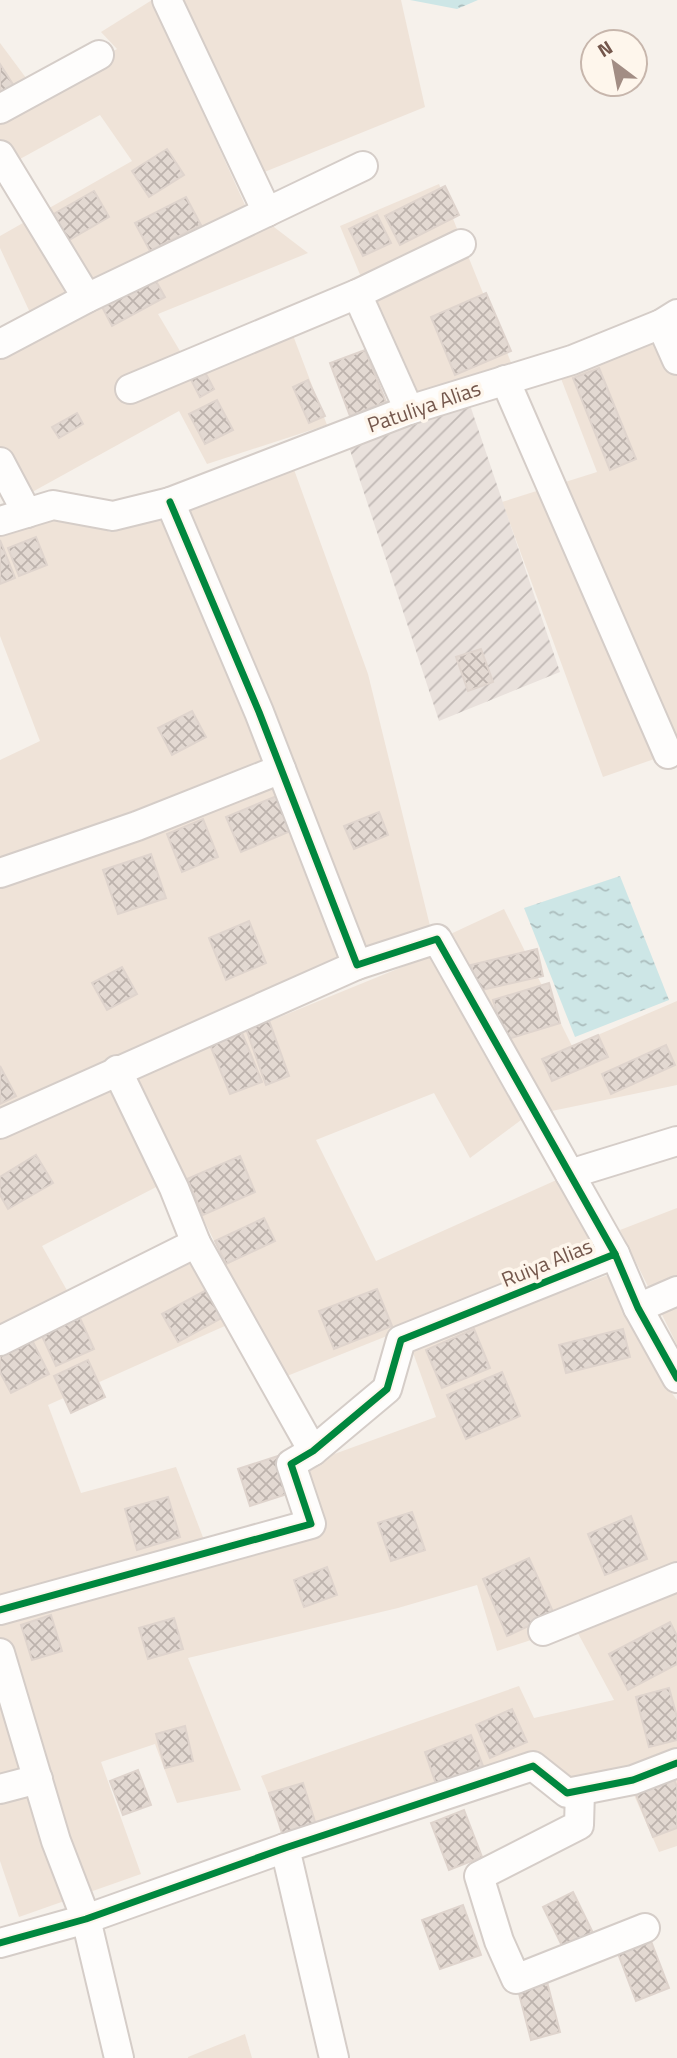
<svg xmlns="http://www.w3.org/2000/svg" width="677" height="2058" font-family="'Titillium Web',sans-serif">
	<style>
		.residential { fill: #efe3d8 }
		.industrial { fill: url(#industrial-furrows) }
		.water { fill: url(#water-ripples) }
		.building { fill: url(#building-cross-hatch); stroke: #dfd4cd; stroke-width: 2 }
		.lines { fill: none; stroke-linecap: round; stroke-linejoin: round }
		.street-casing { stroke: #d5cdc8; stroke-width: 32 }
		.street { stroke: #fefdfc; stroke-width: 28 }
		.cycleway-casing { stroke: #fef6ec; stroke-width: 11 }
		.cycleway { stroke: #00873e; stroke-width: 7 }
		.labels { text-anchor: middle; stroke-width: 7; stroke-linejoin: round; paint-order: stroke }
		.street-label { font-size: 21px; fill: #74574c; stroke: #fef6ec }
	</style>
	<defs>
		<pattern id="industrial-furrows" width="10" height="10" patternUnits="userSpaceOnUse" patternTransform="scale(1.75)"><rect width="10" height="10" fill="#e9e1dc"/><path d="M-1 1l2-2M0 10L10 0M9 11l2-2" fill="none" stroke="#c1b9b5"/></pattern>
		<pattern id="water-ripples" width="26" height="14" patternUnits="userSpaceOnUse" patternTransform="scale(1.75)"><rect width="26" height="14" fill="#cde6e6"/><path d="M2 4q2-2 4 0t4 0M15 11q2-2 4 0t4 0" fill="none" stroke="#abbdbd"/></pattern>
		<pattern id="building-cross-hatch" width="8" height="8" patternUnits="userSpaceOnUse" patternTransform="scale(1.75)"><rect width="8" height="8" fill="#e3d9d2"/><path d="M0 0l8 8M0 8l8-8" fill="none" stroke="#bdb3ad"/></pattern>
	</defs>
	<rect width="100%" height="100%" fill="#f6f1eb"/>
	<!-- residential -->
	<g class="residential">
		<path d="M152,0L245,205L308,253L158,314L196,378L291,330L327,425L207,464L179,411L25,496L0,448V358L40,334L0,248V236L132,161L100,115L0,170V118L117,49L101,32Z"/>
		<path d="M184,0H401L425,107L262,173Z"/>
		<path d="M0,43L29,82L0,99Z"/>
		<path d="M439,184L512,365L410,396L340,226Z"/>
		<path d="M677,324V751L603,777L502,502L597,472L560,376Z"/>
		<path d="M292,464L368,674L431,930L0,1108V760L40,741L0,636V535L64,512L110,532Z"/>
		<path d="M504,909L572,1046L677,1001V1085L547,1112L442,938Z"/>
		<path d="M429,956L521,1120L470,1158L434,1093L316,1140L376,1261L572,1173L609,1247L282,1378L133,1077Z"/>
		<path d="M106,1083L162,1184L42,1246L78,1310L194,1255L227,1325L48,1405L81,1493L176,1467L204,1540L0,1597V1132Z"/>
		<path d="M677,1208V1345L620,1230Z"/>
		<path d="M608,1275L656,1372L677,1400V1846L659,1852L623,1770L566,1783L537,1753L285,1834L261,1776L519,1686L534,1718L614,1700L574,1626L497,1651L477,1585L398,1608L188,1658L241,1790L177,1803L155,1744L101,1762L141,1874L19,1917L0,1861V1623L319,1532L304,1465L436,1417L411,1347Z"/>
		<path d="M245,2034L252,2058H188V2057Z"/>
	</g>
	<!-- industrial -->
	<path class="industrial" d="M468,399L560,672L439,721L348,444Z"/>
	<!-- water -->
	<g class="water">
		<path d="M410,0H478L457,9Z"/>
		<path d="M620,876L669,1000L575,1037L524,908Z"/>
	</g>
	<!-- building -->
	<g class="building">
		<path d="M0,64L14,86L0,95Z"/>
		<path d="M167,149L184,175L149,197L132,171Z"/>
		<path d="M445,186L459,215L400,245L385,216Z"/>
		<path d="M94,191L109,217L66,242L50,216Z"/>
		<path d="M186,197L201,225L150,251L135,223Z"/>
		<path d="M377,215L391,243L363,256L349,229Z"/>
		<path d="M152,274L165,297L112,326L100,303Z"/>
		<path d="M486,293L511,351L455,375L431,317Z"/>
		<path d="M365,350L386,402L350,416L330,363Z"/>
		<path d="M200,363L214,389L200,397L186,370Z"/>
		<path d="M599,368L636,459L610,470L573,378Z"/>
		<path d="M308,380L325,416L309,423L293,387Z"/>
		<path d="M217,400L233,430L205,444L189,414Z"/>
		<path d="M77,413L83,424L59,438L52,427Z"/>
		<path d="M36,537L47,565L19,576L8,548Z"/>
		<path d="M0,540L15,578L0,584Z"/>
		<path d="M481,649L493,682L468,691L456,657Z"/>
		<path d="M192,711L206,737L172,755L158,728Z"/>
		<path d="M279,795L293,830L241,852L226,817Z"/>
		<path d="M379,812L388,835L354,849L344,826Z"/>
		<path d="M203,819L218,857L182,872L167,834Z"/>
		<path d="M151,854L166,898L118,914L103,870Z"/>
		<path d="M249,921L266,963L226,980L209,938Z"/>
		<path d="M537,949L543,976L477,991L471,965Z"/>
		<path d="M122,967L137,994L107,1010L92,983Z"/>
		<path d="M549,983L560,1023L505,1040L493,1000Z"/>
		<path d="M267,1015L289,1076L266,1085L244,1023Z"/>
		<path d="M238,1023L262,1082L230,1094L206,1035Z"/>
		<path d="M598,1035L608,1057L552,1081L542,1059Z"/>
		<path d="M666,1045L675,1065L611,1094L602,1074Z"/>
		<path d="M0,1066L16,1096L0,1104Z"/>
		<path d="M36,1155L53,1183L8,1209L0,1195V1177Z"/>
		<path d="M240,1156L255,1192L203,1215L187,1179Z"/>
		<path d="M264,1218L275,1241L226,1264L215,1241Z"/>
		<path d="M210,1288L225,1316L178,1342L162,1314Z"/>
		<path d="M377,1289L392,1326L334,1349L319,1311Z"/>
		<path d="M79,1316L94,1349L56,1366L41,1334Z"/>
		<path d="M474,1329L490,1368L442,1388L426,1350Z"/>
		<path d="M623,1329L630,1357L566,1373L559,1345Z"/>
		<path d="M32,1340L49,1374L11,1393L0,1372V1356Z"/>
		<path d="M88,1360L105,1397L71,1413L54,1376Z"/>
		<path d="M502,1372L520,1416L466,1439L447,1395Z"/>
		<path d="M284,1454L296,1491L250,1506L238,1469Z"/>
		<path d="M168,1497L180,1537L137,1550L125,1509Z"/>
		<path d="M412,1512L425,1550L391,1561L378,1523Z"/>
		<path d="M631,1516L647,1559L605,1575L588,1534Z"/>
		<path d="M529,1558L554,1614L507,1636L483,1579Z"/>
		<path d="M327,1567L337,1595L304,1607L294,1580Z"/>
		<path d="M51,1615L62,1651L32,1660L21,1625Z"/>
		<path d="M174,1618L183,1649L148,1659L139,1628Z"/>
		<path d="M670,1622L677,1636V1664L628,1690L609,1654Z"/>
		<path d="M669,1688L677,1717V1740L649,1747L636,1697Z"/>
		<path d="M512,1709L527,1742L490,1758L476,1725Z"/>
		<path d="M185,1726L193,1761L165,1768L156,1734Z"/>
		<path d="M471,1735L483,1766L436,1784L425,1752Z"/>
		<path d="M138,1770L151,1805L123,1815L110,1781Z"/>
		<path d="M671,1772L677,1787V1828L653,1837L633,1787Z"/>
		<path d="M303,1783L317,1828L284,1839L269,1793Z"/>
		<path d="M464,1810L482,1857L449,1870L431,1823Z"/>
		<path d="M573,1892L595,1937L565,1952L543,1907Z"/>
		<path d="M463,1905L481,1955L440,1969L422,1920Z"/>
		<path d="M649,1936L669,1988L636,2001L616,1948Z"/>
		<path d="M546,1978L560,2032L531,2040L517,1986Z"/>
	</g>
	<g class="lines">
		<!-- street casing -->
		<g class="street-casing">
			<g id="street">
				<path d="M167,0L267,212"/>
				<path d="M0,109L99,55"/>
				<path d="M0,155L87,298"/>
				<path d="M357,294L409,410"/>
				<path d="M661,324L677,360"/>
				<path d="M0,344L87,298L363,166"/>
				<path d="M505,380L668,754"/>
				<path d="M130,389L357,294L461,244"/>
				<path d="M0,462L27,513"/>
				<path d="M170,502L259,712L357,965L437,939L615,1254"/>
				<path d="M0,521L53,505L113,516L170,502L409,410L572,360L661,324L677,314"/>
				<path d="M0,873L137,826L281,769"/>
				<path d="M117,1070L174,1188L196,1243L313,1451"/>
				<path d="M0,1124L357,965"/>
				<path d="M570,1174L677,1141"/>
				<path d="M638,1308L677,1291"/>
				<path d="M0,1341L196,1243"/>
				<path d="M0,1610L311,1524L291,1464L313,1451L387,1389L401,1340L615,1254L638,1308L677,1378"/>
				<path d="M543,1631L677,1577"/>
				<path d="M0,1653L56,1841L86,1919L119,2058"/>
				<path d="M0,1789L38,1779"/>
				<path d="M580,1791L579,1825L479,1876L499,1941L516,1979L645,1928"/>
				<path d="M285,1848L334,2058"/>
				<path d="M0,1943L86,1919L285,1848L533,1766L567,1793L633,1780L677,1763"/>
			</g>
		</g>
		<!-- street -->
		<use href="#street" class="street"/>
		<!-- cycleway casing -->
		<g class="cycleway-casing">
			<g id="cycleway">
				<path d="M170,502L259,712L357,965L437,939L615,1254"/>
				<path d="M0,1610L311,1524L291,1464L313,1451L387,1389L401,1340L615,1254L638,1308L677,1378"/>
				<path d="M0,1943L86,1919L285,1848L533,1766L567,1793L633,1780L677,1763"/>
			</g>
		</g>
		<!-- cycleway -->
		<use href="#cycleway" class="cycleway"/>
	</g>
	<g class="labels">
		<!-- street labels -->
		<g class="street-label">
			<text transform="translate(424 407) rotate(-19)" y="7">Patuliya Alias</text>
			<text transform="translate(547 1263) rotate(-22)" y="7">Ruiya Alias</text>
		</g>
	</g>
	<!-- north arrow -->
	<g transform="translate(614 63) rotate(328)"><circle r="33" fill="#fef6ec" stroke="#c7b6ac" stroke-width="2"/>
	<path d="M0-5L12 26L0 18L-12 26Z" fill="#a28d84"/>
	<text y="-10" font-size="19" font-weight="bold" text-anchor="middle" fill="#74574c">N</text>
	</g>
</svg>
